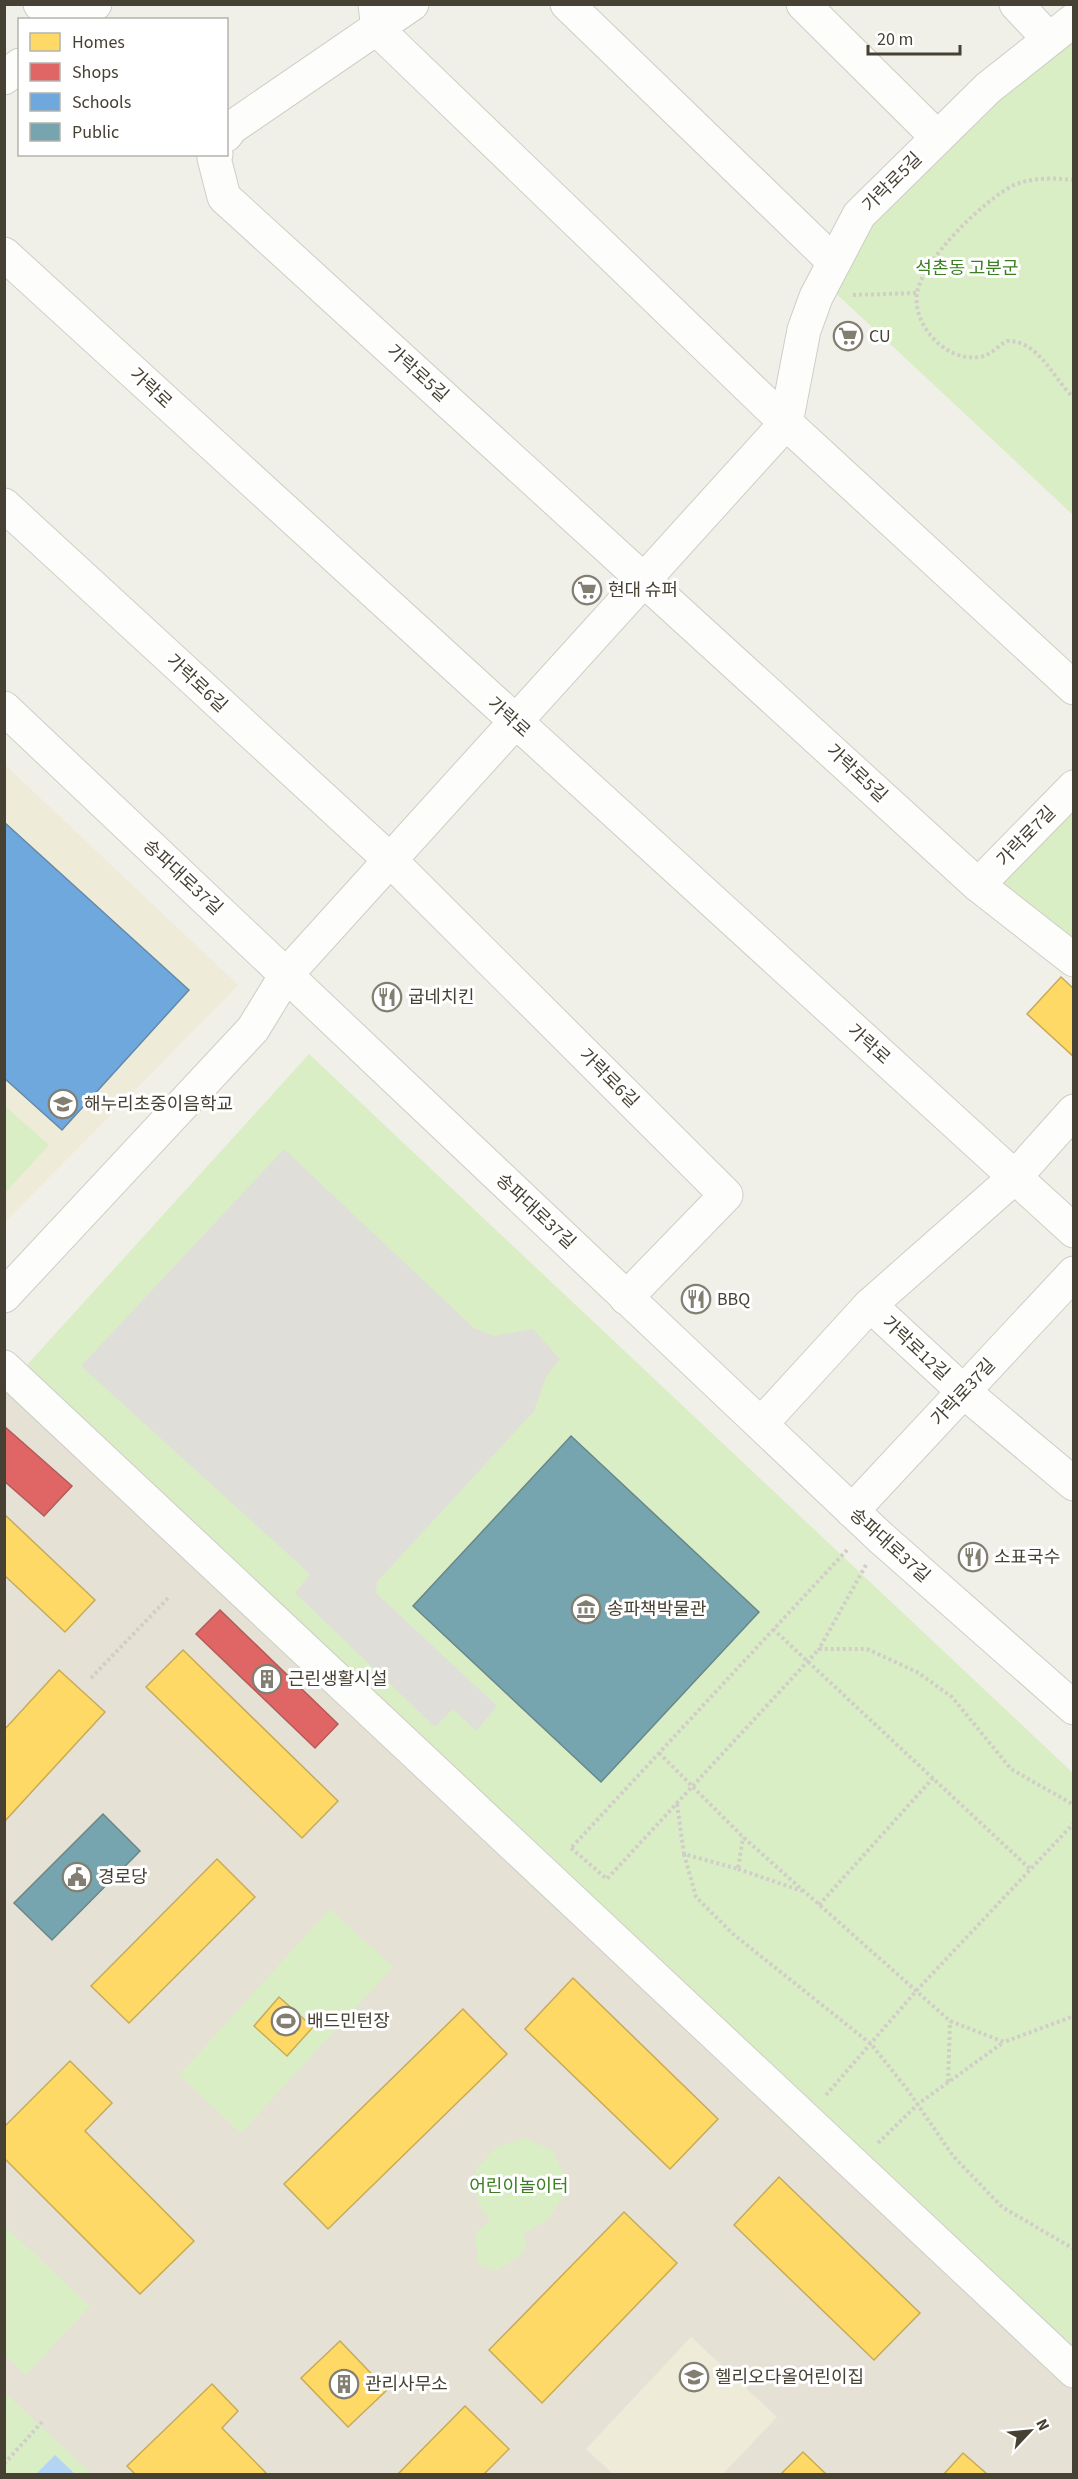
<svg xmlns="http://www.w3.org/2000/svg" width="1078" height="2479" font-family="'Source Sans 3','Noto Sans KR',sans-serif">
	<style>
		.residential { fill: #e5e1d5 }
		.education { fill: #efebd9 }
		.green { fill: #daeec5 }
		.parking { fill: #dfded8 }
		.water { fill: #b3d5f3 }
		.homes { fill: #ffd966; stroke: #c8ab57; stroke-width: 1.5 }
		.shops { fill: #e06666; stroke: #b25b57; stroke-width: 1.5 }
		.schools { fill: #6fa8dc; stroke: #6389a9; stroke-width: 1.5 }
		.public { fill: #76a5af; stroke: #68878a; stroke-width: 1.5 }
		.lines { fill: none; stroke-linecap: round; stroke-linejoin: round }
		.minor-casing { stroke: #cecdc6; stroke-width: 35 }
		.path { stroke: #d1cec9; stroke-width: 4; stroke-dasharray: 3 3; stroke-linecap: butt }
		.minor { stroke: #fdfdfc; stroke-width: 33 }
		.labels { text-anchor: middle; stroke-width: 6; stroke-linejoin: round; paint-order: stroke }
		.street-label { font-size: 18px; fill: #474133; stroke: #fff }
		.park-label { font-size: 18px; fill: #3c7f20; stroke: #fff }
		.poi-label { font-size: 18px; fill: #474133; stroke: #fff; text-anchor: start }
	</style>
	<rect width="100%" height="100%" fill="#f0efe8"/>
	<!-- residential -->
	<path class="residential" d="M4,1387L1073,2384V2474H5Z"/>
	<!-- education -->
	<g class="education">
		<path d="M4,764L238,985L5,1222H4Z"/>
		<path d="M691,2337L777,2417L723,2474H613L586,2449Z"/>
	</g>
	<!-- green -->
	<g class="green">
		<path d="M1073,28V515L827,285L864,218Z"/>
		<path d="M1073,797V955L992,881Z"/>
		<path d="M309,1054L1073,1773V2384L16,1377Z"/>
		<path d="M4,1105L49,1145L5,1193H4Z"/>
		<path d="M330,1909L393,1967L241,2133L179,2075Z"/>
		<path d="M525,2138L553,2151L569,2187L547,2221L524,2232L526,2249L517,2258L496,2271L478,2264L475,2234L490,2220L478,2202L476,2169L497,2147Z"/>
		<path d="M5,2226L90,2306L26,2375L5,2355Z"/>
		<path d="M5,2393L92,2474H5Z"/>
	</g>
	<!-- parking -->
	<path class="parking" d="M284,1149L474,1328L493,1336L533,1329L560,1359L546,1377L534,1411L377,1582L376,1593L497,1706L476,1731L453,1709L435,1727L295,1593L310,1574L81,1366Z"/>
	<!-- water -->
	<path class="water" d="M55,2455L75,2474H36Z"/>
	<!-- homes -->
	<g class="homes">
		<path d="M1061,977L1074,989V1057L1027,1014Z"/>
		<path d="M4,1514L95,1600L65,1632L4,1575Z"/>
		<path d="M183,1650L338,1801L302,1838L146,1687Z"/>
		<path d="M59,1670L105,1712L4,1822V1730Z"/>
		<path d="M217,1859L255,1897L129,2023L91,1986Z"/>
		<path d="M573,1978L718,2119L670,2169L525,2029Z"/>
		<path d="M279,1997L313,2027L287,2056L254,2026Z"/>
		<path d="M463,2009L507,2054L328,2229L284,2184Z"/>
		<path d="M70,2061L112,2103L85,2131L194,2241L140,2294L4,2158V2127Z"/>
		<path d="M779,2177L920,2313L874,2360L734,2225Z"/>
		<path d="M624,2212L677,2263L542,2403L489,2350Z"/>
		<path d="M340,2341L387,2390L348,2427L301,2378Z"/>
		<path d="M212,2384L238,2411L222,2428L267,2474H135L127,2466Z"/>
		<path d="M465,2406L509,2449L484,2474H398Z"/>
		<path d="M803,2452L826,2474H781Z"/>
		<path d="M963,2453L987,2474H944Z"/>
	</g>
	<!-- shops -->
	<g class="shops">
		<path d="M4,1426L72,1486L44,1516L4,1481Z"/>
		<path d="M220,1610L338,1724L315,1748L196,1634Z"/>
	</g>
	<!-- schools -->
	<path class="schools" d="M4,822L189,990L62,1130L4,1078Z"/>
	<!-- public -->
	<g class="public">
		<path d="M571,1436L759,1612L601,1782L413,1606Z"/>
		<path d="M103,1814L140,1851L52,1940L14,1903Z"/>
	</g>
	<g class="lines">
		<!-- minor casing -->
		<g class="minor-casing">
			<g id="minor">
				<path d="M40,4L56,20"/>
				<path d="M375,4L378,30L786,423L1074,688"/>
				<path d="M567,4L834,262"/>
				<path d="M803,4L937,137"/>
				<path d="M1016,4L1049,39"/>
				<path d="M74,20L95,4"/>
				<path d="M4,78L20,65"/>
				<path d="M226,135L231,128L412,4"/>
				<path d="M216,154L214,158L224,197L978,885L1074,960"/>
				<path d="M4,254L1074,1231"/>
				<path d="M4,505L390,860L726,1195L626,1298"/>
				<path d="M4,708L880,1537L1074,1708"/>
				<path d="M978,885L1074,787"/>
				<path d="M4,1296L253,1029L286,975L786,423L804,330L816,297L859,215L988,88L1074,20"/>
				<path d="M870,1305L963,1391L1074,1484"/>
				<path d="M4,1367L1074,2371"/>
				<path d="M761,1424L870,1305L1015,1177L1074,1111"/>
				<path d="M852,1511L1074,1273"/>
			</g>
		</g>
		<!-- path -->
		<g class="path">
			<path d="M1074,180C1054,178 1033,177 1014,185C984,200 923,259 917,293C912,325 946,362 979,357C991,356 997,346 1007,341C1039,340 1054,380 1074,398"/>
			<path d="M853,295L917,293"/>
			<path d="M866,1565L819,1649H867L917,1672L952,1697L1011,1769L1074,1805"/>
			<path d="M773,1629L1030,1869"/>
			<path d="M91,1678L169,1597"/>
			<path d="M659,1753L743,1837L950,2021L1004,2042L1074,2016"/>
			<path d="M677,1804L684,1854L738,1869L743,1837"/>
			<path d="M572,1847L847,1550"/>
			<path d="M571,1848L607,1879L819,1649"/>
			<path d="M684,1854L696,1897L733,1934L871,2044L907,2089L953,2156L1002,2207L1074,2249"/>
			<path d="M738,1869L802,1891"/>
			<path d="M819,1905L933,1778"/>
			<path d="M948,2082L950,2021"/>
			<path d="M826,2095L917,1990L1074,1823"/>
			<path d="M878,2143L918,2104L1004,2042"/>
			<path d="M4,2464L42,2422"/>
		</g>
		<!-- minor -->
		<use href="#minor" class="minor"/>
	</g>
	<!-- icons -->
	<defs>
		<g id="supermarket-ring" transform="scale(1.5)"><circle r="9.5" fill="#fff" stroke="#827e72" stroke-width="1.5"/><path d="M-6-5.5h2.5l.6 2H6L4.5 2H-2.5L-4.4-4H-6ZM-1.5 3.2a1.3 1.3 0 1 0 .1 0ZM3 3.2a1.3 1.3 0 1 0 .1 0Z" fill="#827e72"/></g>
		<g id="restaurant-ring" transform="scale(1.5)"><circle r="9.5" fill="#fff" stroke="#827e72" stroke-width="1.5"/><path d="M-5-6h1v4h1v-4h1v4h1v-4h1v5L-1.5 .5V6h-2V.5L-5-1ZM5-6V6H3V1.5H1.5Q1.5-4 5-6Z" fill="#827e72"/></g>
		<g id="school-ring" transform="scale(1.5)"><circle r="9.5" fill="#fff" stroke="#827e72" stroke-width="1.5"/><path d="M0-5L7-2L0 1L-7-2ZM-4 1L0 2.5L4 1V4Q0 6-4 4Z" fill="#827e72"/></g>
		<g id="museum-ring" transform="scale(1.5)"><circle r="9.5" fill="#fff" stroke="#827e72" stroke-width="1.5"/><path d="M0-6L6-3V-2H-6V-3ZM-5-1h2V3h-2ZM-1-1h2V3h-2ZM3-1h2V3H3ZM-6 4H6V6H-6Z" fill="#827e72"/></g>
		<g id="building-ring" transform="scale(1.5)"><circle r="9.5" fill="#fff" stroke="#827e72" stroke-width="1.5"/><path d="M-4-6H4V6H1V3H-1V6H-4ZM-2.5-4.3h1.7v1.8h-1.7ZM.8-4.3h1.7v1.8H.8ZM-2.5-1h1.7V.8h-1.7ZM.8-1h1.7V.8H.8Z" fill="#827e72"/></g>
		<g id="civic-ring" transform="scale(1.5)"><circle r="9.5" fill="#fff" stroke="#827e72" stroke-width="1.5"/><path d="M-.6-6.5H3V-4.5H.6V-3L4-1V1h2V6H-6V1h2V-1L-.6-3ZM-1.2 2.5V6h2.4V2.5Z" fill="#827e72"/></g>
		<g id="stadium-ring" transform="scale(1.5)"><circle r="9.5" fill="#fff" stroke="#827e72" stroke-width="1.5"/><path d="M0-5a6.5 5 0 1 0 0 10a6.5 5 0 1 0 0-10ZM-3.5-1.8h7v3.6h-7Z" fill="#827e72"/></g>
	</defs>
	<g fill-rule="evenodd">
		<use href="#supermarket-ring" x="848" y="336"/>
		<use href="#supermarket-ring" x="587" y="590"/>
		<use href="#restaurant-ring" x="387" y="997"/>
		<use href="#school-ring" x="63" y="1104"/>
		<use href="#restaurant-ring" x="696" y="1299"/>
		<use href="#restaurant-ring" x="973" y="1557"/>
		<use href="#museum-ring" x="586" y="1609"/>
		<use href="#building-ring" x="267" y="1679"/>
		<use href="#civic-ring" x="77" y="1877"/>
		<use href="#stadium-ring" x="286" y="2021"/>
		<use href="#school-ring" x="694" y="2377"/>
		<use href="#building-ring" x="344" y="2384"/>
	</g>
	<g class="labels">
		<!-- street labels -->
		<g class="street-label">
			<text transform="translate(892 182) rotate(-45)" y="6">가락로5길</text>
			<text transform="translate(418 373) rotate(42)" y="6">가락로5길</text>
			<text transform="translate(151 388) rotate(43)" y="6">가락로</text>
			<text transform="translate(197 683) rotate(43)" y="6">가락로6길</text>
			<text transform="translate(509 717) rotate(42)" y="6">가락로</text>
			<text transform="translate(857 773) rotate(43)" y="6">가락로5길</text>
			<text transform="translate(1026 836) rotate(-46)" y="6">가락로7길</text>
			<text transform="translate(183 877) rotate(43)" y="6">송파대로37길</text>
			<text transform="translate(869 1044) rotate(42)" y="6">가락로</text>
			<text transform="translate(609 1078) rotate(45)" y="6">가락로6길</text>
			<text transform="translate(536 1211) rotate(43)" y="6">송파대로37길</text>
			<text transform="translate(916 1348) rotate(43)" y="6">가락로12길</text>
			<text transform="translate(963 1392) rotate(-47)" y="6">가락로37길</text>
			<text transform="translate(890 1545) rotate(42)" y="6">송파대로37길</text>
		</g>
		<!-- park labels -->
		<g class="park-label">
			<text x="967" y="274">석촌동 고분군</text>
			<text x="519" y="2192">어린이놀이터</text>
		</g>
		<!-- poi labels -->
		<g class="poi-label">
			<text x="869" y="342">CU</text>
			<text x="608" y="596">현대 슈퍼</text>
			<text x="408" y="1003">굽네치킨</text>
			<text x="84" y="1110">해누리초중이음학교</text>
			<text x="717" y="1305">BBQ</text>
			<text x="994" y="1563">소표국수</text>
			<text x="607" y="1615">송파책박물관</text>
			<text x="288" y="1685">근린생활시설</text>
			<text x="98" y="1883">경로당</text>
			<text x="307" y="2027">배드민턴장</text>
			<text x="715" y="2383">헬리오다올어린이집</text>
			<text x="365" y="2390">관리사무소</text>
		</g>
	</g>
	<!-- border -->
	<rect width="1078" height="2479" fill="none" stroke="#474133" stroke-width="12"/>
	<!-- legend -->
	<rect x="18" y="18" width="210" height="138" fill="#ffffff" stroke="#b5b3ad" stroke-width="1.5"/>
	<rect x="30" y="33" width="30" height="18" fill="#ffd966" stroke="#b5b3ad" stroke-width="1.5"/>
	<text x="72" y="48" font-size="18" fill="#474133">Homes</text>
	<rect x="30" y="63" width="30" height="18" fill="#e06666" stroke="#b5b3ad" stroke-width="1.5"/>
	<text x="72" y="78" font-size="18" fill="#474133">Shops</text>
	<rect x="30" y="93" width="30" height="18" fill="#6fa8dc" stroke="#b5b3ad" stroke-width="1.5"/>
	<text x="72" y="108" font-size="18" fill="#474133">Schools</text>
	<rect x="30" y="123" width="30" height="18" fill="#76a5af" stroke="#b5b3ad" stroke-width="1.5"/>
	<text x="72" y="138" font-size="18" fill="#474133">Public</text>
	<!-- north arrow -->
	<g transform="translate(1030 2431) rotate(64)" stroke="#ffffff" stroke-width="4.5" paint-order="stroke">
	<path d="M0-4.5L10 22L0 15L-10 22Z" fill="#474133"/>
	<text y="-9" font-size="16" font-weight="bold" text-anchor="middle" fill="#474133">N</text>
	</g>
	<!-- scale -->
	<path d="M868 45v9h92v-9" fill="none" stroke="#474133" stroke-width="3"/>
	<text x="877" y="45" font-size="18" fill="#474133" stroke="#ffffff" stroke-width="4.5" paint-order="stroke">20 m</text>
</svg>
